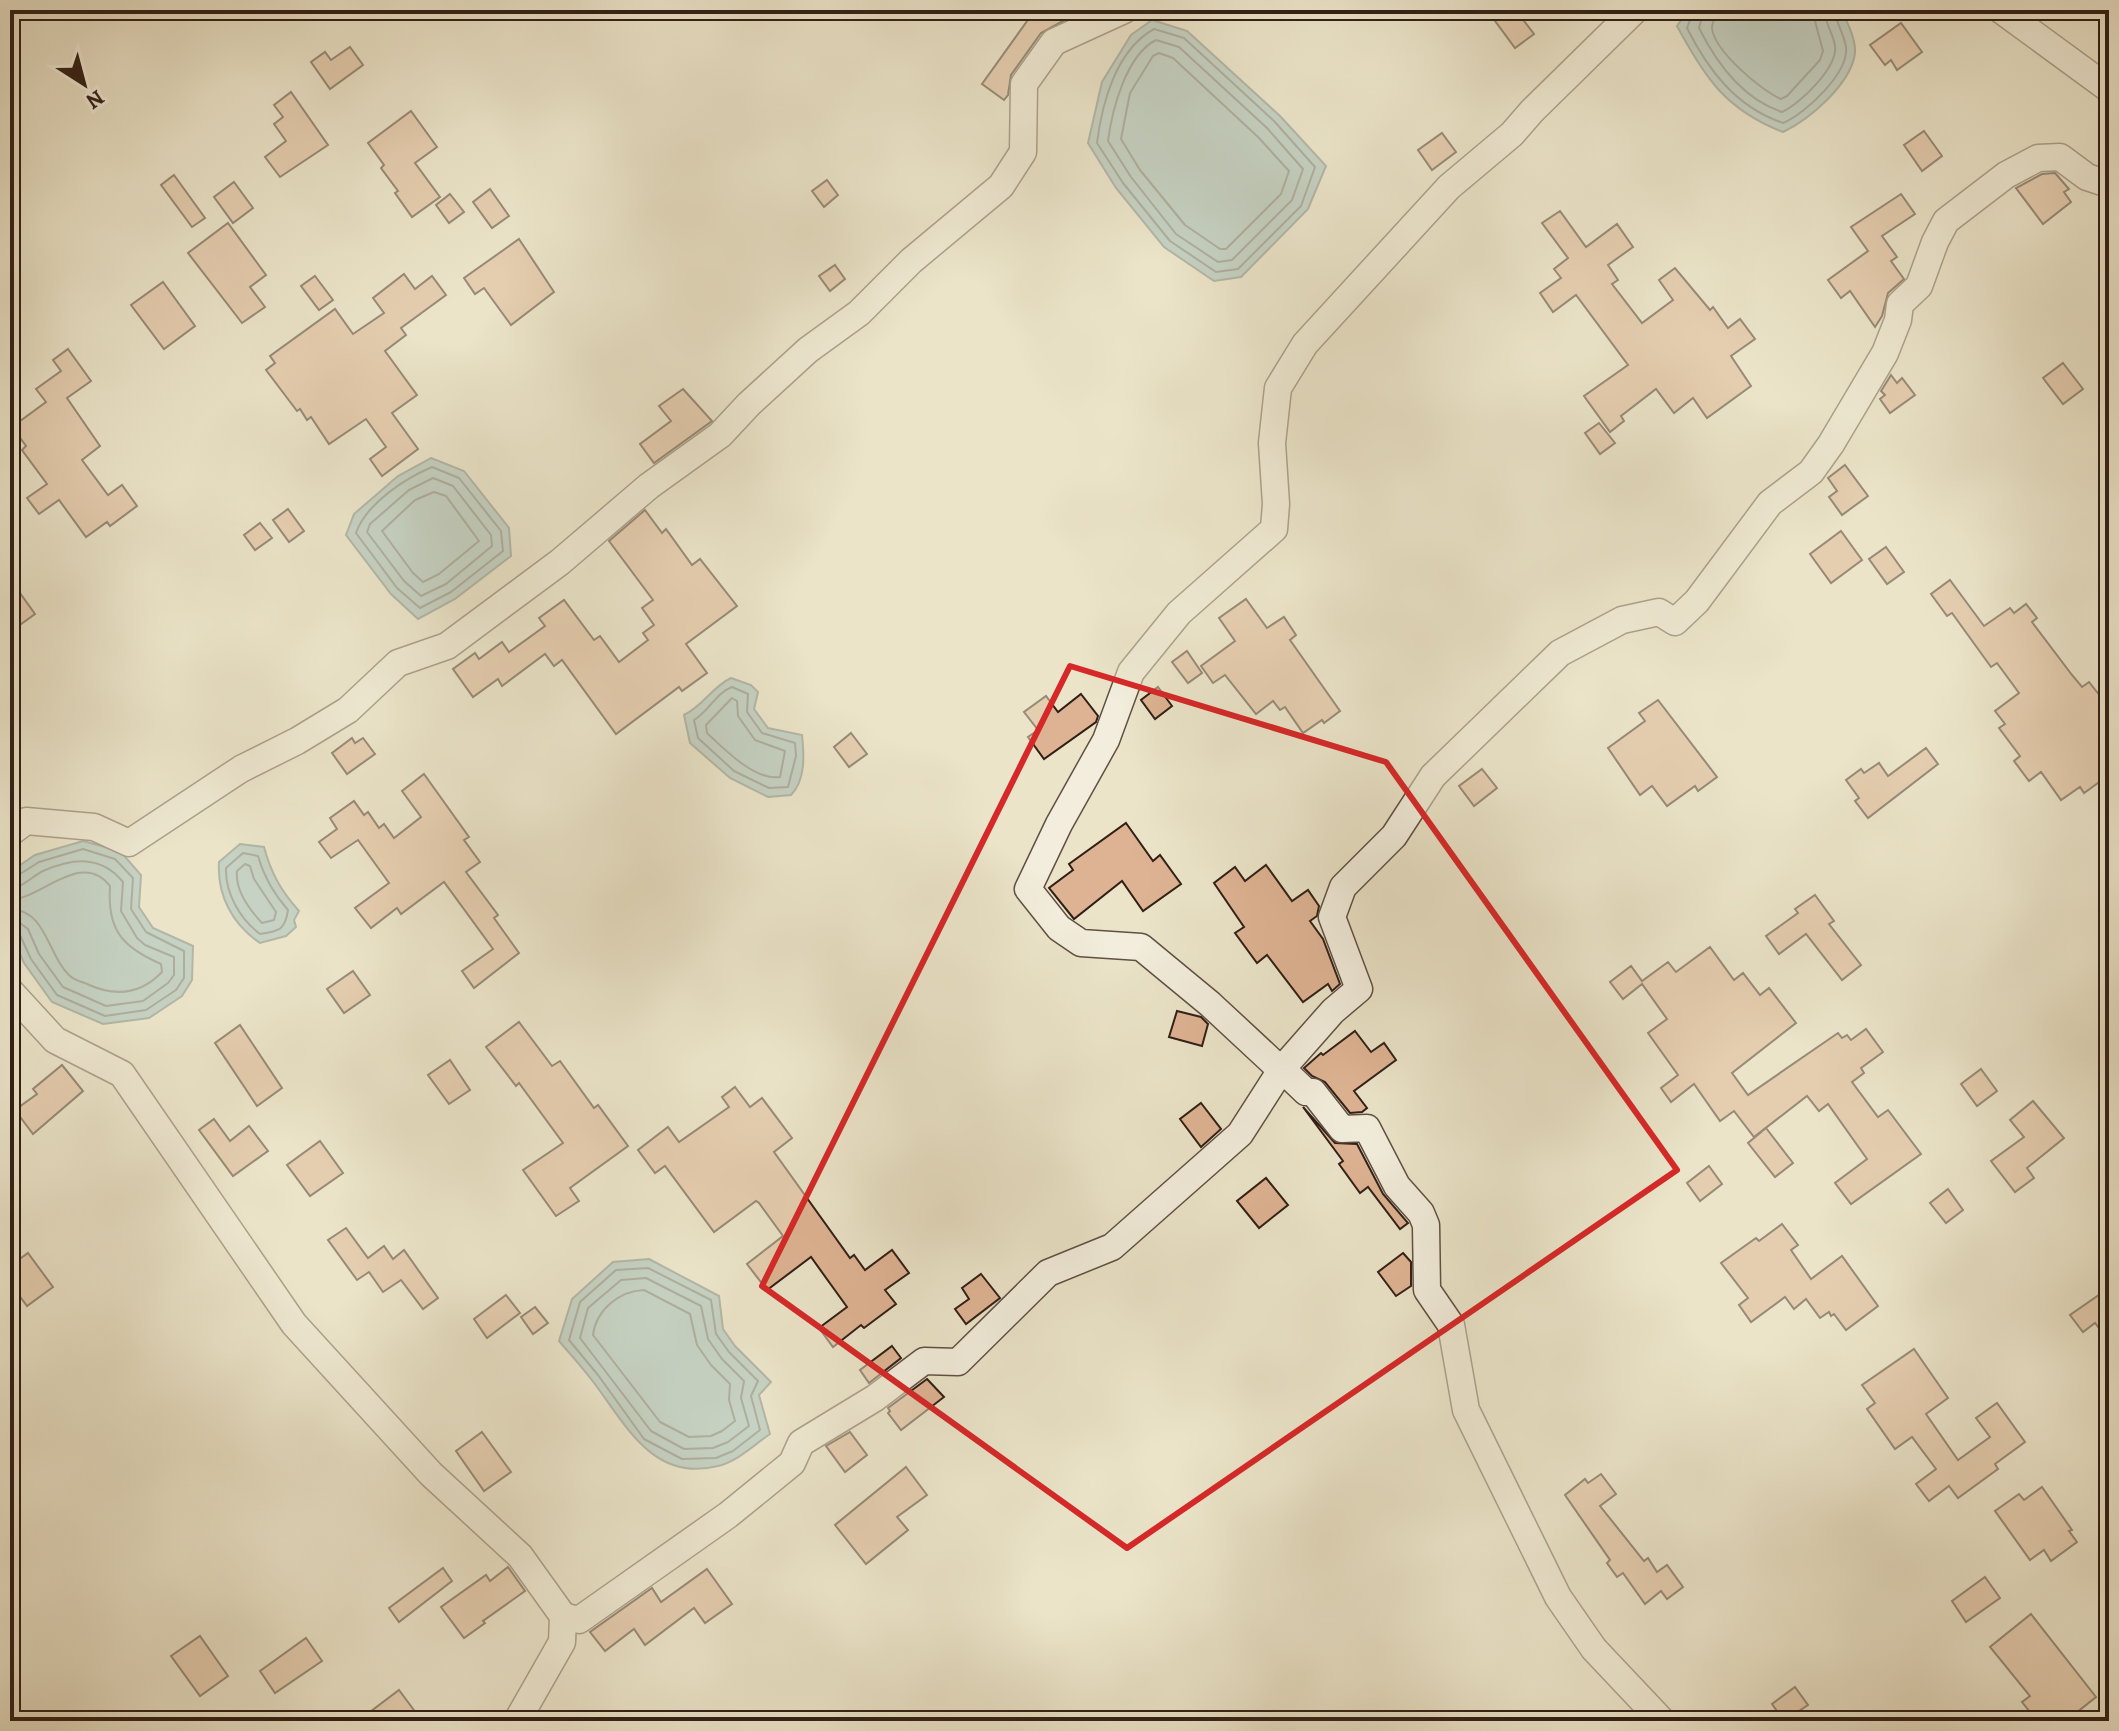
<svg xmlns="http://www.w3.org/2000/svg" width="2119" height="1731" font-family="Alegreya,serif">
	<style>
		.water { fill: #9abdbd; stroke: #707e7a; stroke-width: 2 }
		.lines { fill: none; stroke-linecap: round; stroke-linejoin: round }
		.shore { stroke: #666e6a; stroke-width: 2 }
		.building { fill: #deb393; stroke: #311f16; stroke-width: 2 }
		.street-casing { stroke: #605043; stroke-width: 29 }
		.street { stroke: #f2eddc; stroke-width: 26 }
		.marked { fill: none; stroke: #d62828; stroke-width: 6; stroke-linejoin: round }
	</style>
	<rect width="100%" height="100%" fill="#ebe4c9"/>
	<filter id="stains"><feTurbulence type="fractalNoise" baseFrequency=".0025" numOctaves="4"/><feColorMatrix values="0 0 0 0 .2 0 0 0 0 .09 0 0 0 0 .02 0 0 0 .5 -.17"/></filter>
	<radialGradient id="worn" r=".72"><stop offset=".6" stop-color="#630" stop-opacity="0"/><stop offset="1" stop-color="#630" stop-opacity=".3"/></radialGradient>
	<!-- water -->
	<g class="water">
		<path d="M1688,10H1841C1847,21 1856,39 1855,53C1851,84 1810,119 1783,132C1726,110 1705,78 1677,26Z"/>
		<path d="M1152,20L1187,31L1280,116L1326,166L1308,209L1241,277L1214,281L1164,247L1116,188L1088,143L1102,82L1131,35Z"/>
		<path d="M431,458L464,471L509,528L511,556L455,599L418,619L391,594L346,535L354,514L398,476Z"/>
		<path d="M731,678L751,685L758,692L754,709L768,728L802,735C804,754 806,780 791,795L768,797L730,778L690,743L684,715C703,706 712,687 731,678Z"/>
		<path d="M83,841L120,851L141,875L139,907L153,928L193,946L192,980L182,996L149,1018L103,1024L52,1002L24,963L10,931V872L35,855Z"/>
		<path d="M240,844L264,847C271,873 281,891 299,911L294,920L296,927L286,936L260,943C232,924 217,895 219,862Z"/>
		<path d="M649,1259L719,1296L723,1329L735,1346L771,1382L759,1395L770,1434C754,1445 738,1461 718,1466C651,1483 624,1421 591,1379C581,1366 570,1354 559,1341L572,1299L613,1262Z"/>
	</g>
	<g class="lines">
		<!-- shore -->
		<g class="shore">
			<path d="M1694,10L1687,28C1708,70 1736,107 1783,123C1805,114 1849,73 1846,47C1844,34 1836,22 1834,10"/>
			<path d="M1704,10L1699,28C1717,64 1743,99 1782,112C1800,104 1838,67 1835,46C1833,33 1825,23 1824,10"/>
			<path d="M1716,10C1716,16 1712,23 1712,28C1714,51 1762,91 1781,99L1787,96L1820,60L1823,51L1812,10"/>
			<path d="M1154,29L1184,38L1274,121L1315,167L1301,206L1238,269L1216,272L1170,241L1123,183L1097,143C1102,103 1116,50 1154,29Z"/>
			<path d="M1156,40L1179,47L1267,128L1303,169L1292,200L1232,260L1218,262L1176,234L1131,177L1108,141C1112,110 1126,55 1156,40Z"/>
			<path d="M1159,53L1173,58L1258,137L1289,171L1281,194L1226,249H1220L1185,225L1140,170L1121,139L1130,93L1153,56Z"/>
			<path d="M432,467L459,478L501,531L503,551L451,592L420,608L397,588L356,533C366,504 404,479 432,467Z"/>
			<path d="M433,478L453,486L491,535L492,546L446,584L421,596L404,581L367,532L370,524L409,490Z"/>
			<path d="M434,492L446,496L479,541L439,574L423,582L413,573L382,531L415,500Z"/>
			<path d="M732,687L748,694L747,712L762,733L795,743L796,756L788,787L769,788L734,771L698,738L694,720C709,711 716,693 732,687Z"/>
			<path d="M732,698L737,701L738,716L755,740L785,751L780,777C755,781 724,749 707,733L706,725Z"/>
			<path d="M243,853L258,856C264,877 273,893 288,910C285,930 280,931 260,934C240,919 225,893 226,868Z"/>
			<path d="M245,864L250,866L254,879L276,912L274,920L262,923C249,909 235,890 237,871Z"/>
			<path d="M10,878L17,876L39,862L83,849L115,859L133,878L131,909L146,932L184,951V978L176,990L146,1010L105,1016L57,995L31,959L20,935L10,931"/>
			<path d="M10,888C24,887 31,877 43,871C73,858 101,855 123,882L121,911L137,938L145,945L174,957V975L168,983L143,1001L106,1006L63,987L39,954L28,929L20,923L10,921"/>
			<path d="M10,900C41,899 82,849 110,886C107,930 122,947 161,964L162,972C140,995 115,997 87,984C82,982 74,980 70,976C47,955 47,910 10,909"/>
			<path d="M648,1268L711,1300L716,1334L729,1352L758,1381L751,1396L760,1430L733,1451L716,1458L682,1459L644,1439L598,1375L569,1340L580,1302L616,1270Z"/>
			<path d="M646,1278L701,1306L708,1339L722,1359L744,1381L741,1398L749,1426L728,1442L713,1448L684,1449L651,1431L580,1338L588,1308L621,1280Z"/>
			<path d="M644,1290L690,1314L697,1345L711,1365L730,1384L729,1400L735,1421L722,1431L711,1436L689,1437L660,1422L593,1335C596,1310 619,1291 644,1290Z"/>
		</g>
	</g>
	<!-- building -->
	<g class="building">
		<path d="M1035,10H1083L1041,33L1011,75L1008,95L1004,100L982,84Z"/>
		<path d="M1487,10H1511L1518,19L1521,17L1534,34L1515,48Z"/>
		<path d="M1901,23L1922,52L1897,70L1891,60L1885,65L1870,45Z"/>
		<path d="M350,47L363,65L330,89L311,62L325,52L331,60Z"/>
		<path d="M291,92L328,145L280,177L265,157L286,141L274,124L283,117L274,105Z"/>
		<path d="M411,111L437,147L415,163L440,197L412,217L395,193L398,191L381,168L384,165L368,143Z"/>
		<path d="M1924,131L1942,156L1922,171L1904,145Z"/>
		<path d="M1442,133L1456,152L1432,170L1418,150Z"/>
		<path d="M2055,173L2069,189L2064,192L2071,202L2043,224L2016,188L2042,174Z"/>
		<path d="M174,175L205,218L192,227L161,185Z"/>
		<path d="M827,180L838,195L824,207L812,191Z"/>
		<path d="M234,182L253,208L233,223L214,197Z"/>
		<path d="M490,189L509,216L492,228L473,202Z"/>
		<path d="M450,194L464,212L449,223L436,205Z"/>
		<path d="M1901,194L1915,214L1882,236L1897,257L1891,261L1904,279L1888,293L1882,316L1875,327L1850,291L1841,298L1828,280L1868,251L1851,227Z"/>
		<path d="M1560,211L1586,247L1617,224L1633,247L1608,265L1618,280L1612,284L1642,323L1673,300L1659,280L1675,268L1710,310L1713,307L1728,328L1740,319L1755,339L1731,356L1751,386L1707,418L1693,398L1674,413L1656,389L1621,416L1624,421L1610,432L1584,396L1628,365L1576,295L1553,312L1540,293L1561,278L1554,269L1568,258L1542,223Z"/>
		<path d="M228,223L266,275L250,287L265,307L242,323L188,253Z"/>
		<path d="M519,239L554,292L511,325L484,288L475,294L464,278Z"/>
		<path d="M835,265L845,279L830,291L819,276Z"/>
		<path d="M404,274L415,289L432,276L446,295L401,328L406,335L385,351L417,395L392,413L418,449L382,476L370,459L386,447L366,419L329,444L311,417L307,420L300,409L297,411L266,370L275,363L270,356L335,309L353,334L384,313L373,298Z"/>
		<path d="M315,276L333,300L319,310L301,286Z"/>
		<path d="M163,282L195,326L164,349L131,305Z"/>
		<path d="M68,349L91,381L67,398L100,446L82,460L108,495L122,485L137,506L110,526L107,522L86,537L59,500L39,514L27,498L47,484L22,450L26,446L12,427L46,402L36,389L61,371L53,360Z"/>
		<path d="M2063,363L2083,389L2063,404L2043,378Z"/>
		<path d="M1891,375L1897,383L1902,378L1915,395L1890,413L1880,399L1885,395L1881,391Z"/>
		<path d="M683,389L712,421L654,463L640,444L671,421L659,406Z"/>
		<path d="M1599,423L1615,443L1600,454L1585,433Z"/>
		<path d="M1845,465L1868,496L1842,515L1829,497L1837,491L1828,478Z"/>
		<path d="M288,509L304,531L289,542L273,520Z"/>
		<path d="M645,510L662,533L666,529L692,565L700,559L737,606L686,644L707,673L682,691L679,687L616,734L562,660L554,666L545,654L502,686L498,679L473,697L453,669L475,653L479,659L502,642L509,652L545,626L539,618L564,600L594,640L600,636L619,662L648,640L643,633L654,625L642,608L653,600L609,541Z"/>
		<path d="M260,523L272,538L255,550L244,535Z"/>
		<path d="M1841,531L1862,560L1831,583L1810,554Z"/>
		<path d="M1886,547L1904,572L1887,584L1869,559Z"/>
		<path d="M10,579L35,614L10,632Z"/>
		<path d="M1950,580L1984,626L2010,608L2014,613L2026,604L2037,618L2032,622L2072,675L2082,687L2089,682L2109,707V775L2084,793L2080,787L2061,800L2041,772L2029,781L2014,761L2020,756L1999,728L2005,724L1995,711L2019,693L1997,663L1991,667L1952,613L1947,616L1931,594Z"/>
		<path d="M1246,599L1267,628L1284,617L1296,635L1290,640L1340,711L1324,723L1322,720L1303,733L1285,707L1280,710L1273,701L1256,714L1225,675L1213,683L1201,666L1235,641L1219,618Z"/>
		<path d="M1187,651L1202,673L1188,683L1172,662Z"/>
		<path d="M1158,687L1172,706L1155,719L1141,700Z"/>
		<path d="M1081,694L1098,716L1096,722L1044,759L1028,737L1038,730L1024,712L1046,696L1058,712Z"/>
		<path d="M1658,700L1717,777L1698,791L1695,786L1667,806L1652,786L1640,795L1608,748L1645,721L1639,713Z"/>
		<path d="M851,733L867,754L849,767L834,747Z"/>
		<path d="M352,738L355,743L363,738L375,754L347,774L332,753Z"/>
		<path d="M1926,748L1938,764L1868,818L1855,801L1859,798L1846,780L1861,769L1864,773L1879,763L1888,776Z"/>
		<path d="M1482,769L1497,788L1474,806L1459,786Z"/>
		<path d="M424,774L469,837L464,840L480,862L466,872L498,915L494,918L519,953L474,988L462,971L493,949L444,882L401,914L397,908L371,928L355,908L389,883L358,840L331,858L319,842L337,829L330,818L354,801L364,815L368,812L379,828L384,824L394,838L421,817L402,791Z"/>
		<path d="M1126,823L1153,861L1160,855L1181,884L1143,911L1122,881L1074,919L1049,888L1073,870L1069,864Z"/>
		<path d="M1266,865L1292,901L1308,890L1319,906L1317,916L1310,921L1323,939L1340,984L1332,991L1328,984L1303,1002L1267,955L1257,963L1235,933L1244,927L1214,883L1235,867L1245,881Z"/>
		<path d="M1815,895L1834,921L1829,924L1861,965L1842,980L1806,934L1779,954L1766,936L1798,913L1795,909Z"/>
		<path d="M1710,947L1734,980L1743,973L1760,995L1769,988L1796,1023L1732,1073L1748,1095L1838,1033L1842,1038L1847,1035L1851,1040L1866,1029L1883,1052L1861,1068L1864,1073L1852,1082L1878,1117L1888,1110L1921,1154L1851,1204L1835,1183L1867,1159L1828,1104L1819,1111L1807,1096L1754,1137L1734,1111L1720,1121L1694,1084L1671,1102L1661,1088L1678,1075L1648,1033L1667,1019L1642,984L1623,999L1610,982L1631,966L1642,981L1668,962L1676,972Z"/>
		<path d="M353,971L370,995L344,1013L327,989Z"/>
		<path d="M1177,1011L1201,1017L1208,1024L1202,1046L1169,1037Z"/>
		<path d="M519,1022L552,1066L560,1061L594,1108L598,1105L628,1146L570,1188L579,1201L556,1216L523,1170L563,1143L519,1083L516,1086L486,1047Z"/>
		<path d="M240,1025L282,1088L257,1106L215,1043Z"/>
		<path d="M1355,1031L1371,1052L1384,1043L1396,1060L1354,1091L1367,1108L1362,1112L1350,1113L1325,1082L1312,1076L1304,1068L1321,1053L1323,1055Z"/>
		<path d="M450,1060L470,1090L449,1104L428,1075Z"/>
		<path d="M62,1065L83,1091L33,1134L15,1110L37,1094L33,1089Z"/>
		<path d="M1981,1069L1997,1091L1977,1106L1961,1084Z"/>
		<path d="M735,1087L750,1107L762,1098L792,1138L774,1152L850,1258L854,1255L865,1270L892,1250L909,1273L885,1290L896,1304L864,1328L861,1325L833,1347L819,1328L847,1307L811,1257L767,1290L747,1264L783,1236L759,1203L756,1201L714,1232L665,1166L655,1173L638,1150L668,1127L679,1142L729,1107L722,1097Z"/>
		<path d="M2033,1101L2064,1138L2027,1168L2034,1178L2015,1192L1991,1161L2024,1137L2010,1120Z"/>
		<path d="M1201,1103L1221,1129L1201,1147L1180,1119Z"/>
		<path d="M1303,1107L1335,1143L1357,1144L1383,1194L1408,1223L1400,1229L1368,1187L1360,1193L1339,1164L1343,1161Z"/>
		<path d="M214,1119L230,1141L249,1126L268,1151L233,1176L199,1130Z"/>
		<path d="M1766,1128L1793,1163L1775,1177L1748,1143Z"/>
		<path d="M320,1141L343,1173L310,1196L287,1165Z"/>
		<path d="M1709,1166L1722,1184L1700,1201L1687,1183Z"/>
		<path d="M1266,1178L1288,1205L1259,1228L1237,1201Z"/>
		<path d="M1948,1189L1963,1210L1946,1223L1930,1203Z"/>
		<path d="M1782,1224L1798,1245L1791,1250L1811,1279L1842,1256L1878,1306L1846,1330L1834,1314L1831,1316L1829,1312L1820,1318L1806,1299L1794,1309L1785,1297L1751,1322L1739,1305L1748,1298L1721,1263L1756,1238L1759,1241Z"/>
		<path d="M346,1228L368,1258L384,1246L393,1259L404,1250L438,1298L423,1309L401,1280L383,1292L369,1272L357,1280L328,1240Z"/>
		<path d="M28,1253L53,1287L27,1306L10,1283V1266Z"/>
		<path d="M1403,1253L1411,1262V1286L1396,1296L1378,1272Z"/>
		<path d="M981,1274L1000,1298L966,1324L955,1309L969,1299L962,1288Z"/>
		<path d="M2109,1288V1341L2095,1323L2083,1332L2070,1315Z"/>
		<path d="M506,1295L520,1313L487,1338L474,1319Z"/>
		<path d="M535,1307L548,1323L533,1334L521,1317Z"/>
		<path d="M892,1346L901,1358L869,1383L860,1370Z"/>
		<path d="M1914,1349L1948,1398L1926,1414L1958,1460L1990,1437L1976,1418L1997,1403L2025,1442L1995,1464L1998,1469L1958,1498L1949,1486L1929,1501L1916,1484L1936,1469L1912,1437L1895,1449L1867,1409L1875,1403L1862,1385Z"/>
		<path d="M927,1379L944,1397L901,1430L888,1413L890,1411L888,1408Z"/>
		<path d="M482,1432L511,1472L484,1491L456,1451Z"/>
		<path d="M850,1432L867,1455L845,1472L826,1446Z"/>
		<path d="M906,1467L927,1495L897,1517L908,1530L866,1564L835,1525Z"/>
		<path d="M1601,1474L1616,1494L1600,1506L1644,1561L1648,1558L1657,1572L1667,1565L1683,1587L1667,1599L1661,1591L1645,1604L1623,1573L1617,1577L1607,1563L1610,1560L1565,1495L1585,1479L1588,1483Z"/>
		<path d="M2042,1487L2072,1530L2069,1531L2077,1542L2051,1561L2044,1550L2030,1560L1995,1511L2019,1494L2024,1500Z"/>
		<path d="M508,1567L525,1591L483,1621L485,1623L464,1638L441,1607L486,1575L490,1581Z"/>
		<path d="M443,1568L452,1581L399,1622L389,1608Z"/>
		<path d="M707,1569L732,1604L705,1623L694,1608L645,1645L634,1629L605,1651L590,1632L652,1588L661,1602Z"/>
		<path d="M1985,1577L2000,1598L1966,1622L1952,1601Z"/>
		<path d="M2031,1614L2096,1697L2066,1721H2037L2022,1702L2030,1696L1990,1647Z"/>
		<path d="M200,1636L228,1676L200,1696L171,1656Z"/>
		<path d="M306,1638L322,1661L275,1693L260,1671Z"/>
		<path d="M1795,1687L1808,1705L1784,1721L1772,1704Z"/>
		<path d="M399,1690L422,1721H358Z"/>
	</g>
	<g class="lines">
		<!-- street casing -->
		<g class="street-casing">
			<g id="street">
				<path d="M2001,10L2109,89"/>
				<path d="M10,833L26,821L94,827L129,843L241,769L297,741L348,710L398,663L447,646L560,562L649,486L720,435L749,404L808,350L859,313L911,261L1001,186L1023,152L1024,84L1054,42L1124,10"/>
				<path d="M10,991L55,1040L122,1074L294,1324L431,1474L520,1556L563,1616L562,1642L517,1721"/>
				<path d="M1282,1069L1306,1092H1313L1342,1129L1367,1128L1397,1186L1421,1213L1426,1225L1427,1290L1451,1325L1466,1410L1558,1597L1594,1649L1662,1721"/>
				<path d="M1281,1070L1333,1011L1359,989L1332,917L1343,887L1394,836L1433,776L1560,653L1622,620L1659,612L1675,622L1697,601L1770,503L1811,472L1831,444L1885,353L1898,320L1900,304L1919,286L1935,242L1946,221L2006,175L2038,158L2060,157L2087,177L2105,183L2109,179"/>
				<path d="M563,1616L579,1620L728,1515L792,1463L801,1443L875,1398L924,1361L958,1362L1048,1273L1112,1247L1240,1134L1281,1070L1210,1004L1141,947L1081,943L1059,928L1028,889L1059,824L1106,740L1131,672L1179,613L1274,529L1276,504L1272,443L1278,388L1305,344L1449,187L1512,134L1532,111L1635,10"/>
			</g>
		</g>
		<!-- street -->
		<use href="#street" class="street"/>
	</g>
	<!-- marked area -->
	<path d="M0 0H2119V1731H0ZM1070,666L1386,762L1677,1170L1127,1548L762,1286Z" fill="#ebe4c9" fill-opacity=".55" fill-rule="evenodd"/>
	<path class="marked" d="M1070,666L1386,762L1677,1170L1127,1548L762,1286Z"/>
	<!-- margin -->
	<rect width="2119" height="1731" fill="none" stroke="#ebe4c9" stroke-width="40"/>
	<rect x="12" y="12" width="2095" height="1707" fill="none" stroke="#311f16" stroke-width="4"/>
	<rect x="20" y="20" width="2079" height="1691" fill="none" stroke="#311f16" stroke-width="2"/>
	<!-- north arrow -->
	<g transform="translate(84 84) rotate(144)" stroke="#f2eddc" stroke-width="6" paint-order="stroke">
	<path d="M0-6L14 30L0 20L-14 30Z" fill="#311f16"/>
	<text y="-12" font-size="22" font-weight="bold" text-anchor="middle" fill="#311f16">N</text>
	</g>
	<rect width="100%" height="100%" filter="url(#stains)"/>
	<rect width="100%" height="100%" fill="url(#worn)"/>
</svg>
